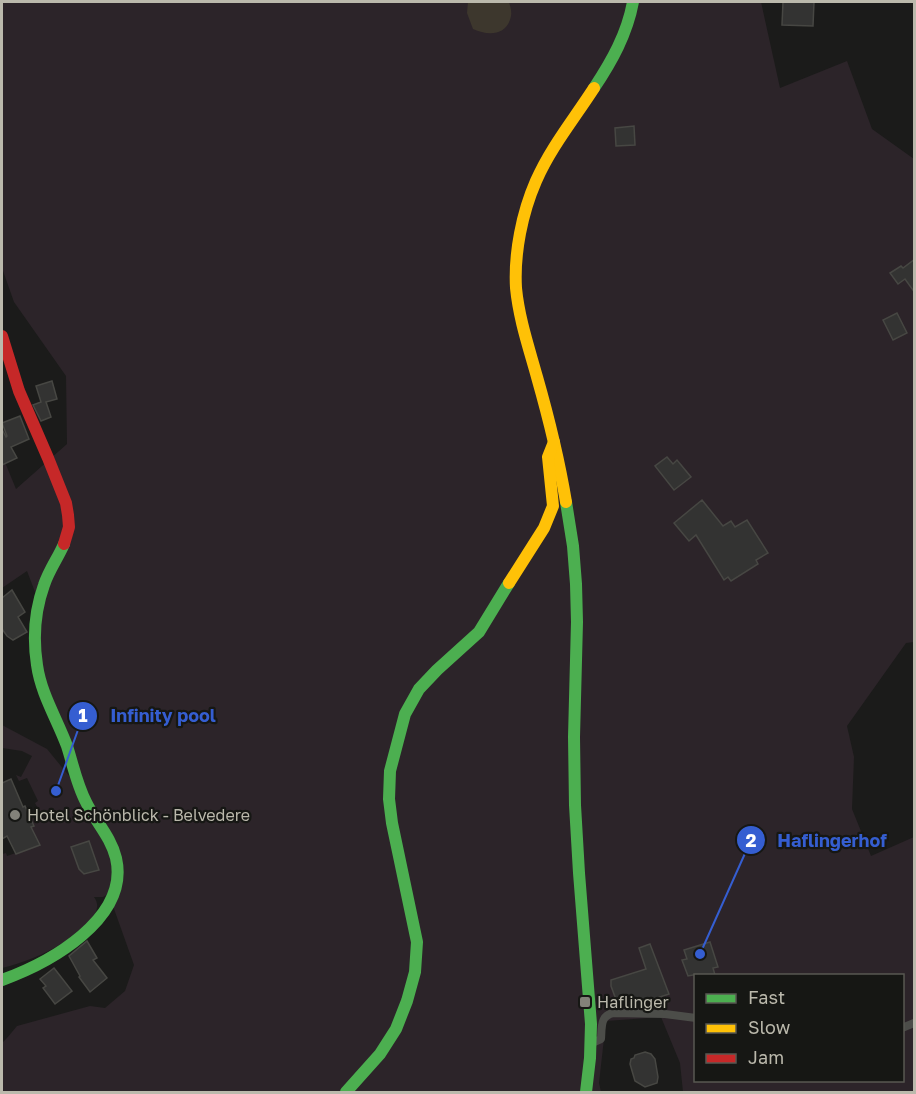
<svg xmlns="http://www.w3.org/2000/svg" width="916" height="1094" font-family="'Golos Text',sans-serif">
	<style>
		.green { fill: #2c2429; fill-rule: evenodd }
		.water { fill: #3d372d }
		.building { fill: #333332; stroke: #474743; stroke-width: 1.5 }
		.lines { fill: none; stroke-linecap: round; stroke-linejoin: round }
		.street { stroke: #4c4d49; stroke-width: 8 }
		.fast { stroke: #4caf50; stroke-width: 12 }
		.slow { stroke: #ffc107; stroke-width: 12 }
		.jam { stroke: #c62828; stroke-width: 12 }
		.poi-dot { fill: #838279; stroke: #161714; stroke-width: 2 }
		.labels { text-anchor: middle; stroke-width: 4.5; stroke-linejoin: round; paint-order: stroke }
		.poi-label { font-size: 16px; fill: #bbb9ac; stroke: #161714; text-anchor: start }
		.leader { fill: none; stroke: #355ed1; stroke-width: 2 }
		.callout-dot { fill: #355ed1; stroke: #161714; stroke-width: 2 }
		.mark-label { font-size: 18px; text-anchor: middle; font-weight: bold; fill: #fff }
		.callout-label { font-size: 18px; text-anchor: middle; font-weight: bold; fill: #355ed1; stroke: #161714; stroke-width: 4.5; stroke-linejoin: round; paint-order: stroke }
	</style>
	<rect width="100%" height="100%" fill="#1b1b1a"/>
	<!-- green -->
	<g class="green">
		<path d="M2,2H761L780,88L847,61L872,129L914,159V642L906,643L847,726L854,757L852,809L871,856L914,837V1092H683L680,1063L661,1017L606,1021L599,1083L601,1092H2V1043L7,1038L17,1026L90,1006L105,1008L125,991L134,965L113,906L120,884L40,666V605L27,571L2,588V455L16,489L67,444L66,376L14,302L2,268ZM696,976H902V1080H696Z"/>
		<path d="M2,725L47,749L74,782L113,862L110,893L103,897H94C104,911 88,923 78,931C73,935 69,940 63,943C45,954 23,963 2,968V854L6,853L7,856L39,845L31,827L34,825L31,819L41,814L35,803L38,801L27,778L19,781L16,775L21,777L32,756L22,751L2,748Z"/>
	</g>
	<!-- water -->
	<path class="water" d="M468,2H509C510,6 512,11 511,16C507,36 488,36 473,29L467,13Z"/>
	<!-- building -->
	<g class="building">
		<path d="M783,2H814L813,26L782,25Z"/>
		<path d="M634,126L635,145L616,146L615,128Z"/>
		<path d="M915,259V293L905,279L898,284L890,273L901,266L903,268Z"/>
		<path d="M897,313L907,333L893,340L883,320Z"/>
		<path d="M52,381L57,399L46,402L51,417L41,421L33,405L41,402L36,386Z"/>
		<path d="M20,416L29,439L11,447L17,458L2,465V429L6,437L7,436L2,423Z"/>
		<path d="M667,457L673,464L677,460L691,477L674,490L655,466Z"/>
		<path d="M702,500L723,526L731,521L735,527L747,520L768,553L756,560L758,564L731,581L728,577L724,580L696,535L689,541L674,523Z"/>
		<path d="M12,590L25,612L18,617L27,632L13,640L7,636L2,629V598Z"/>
		<path d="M11,779L23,807L25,806L34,826L31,827L40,845L16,854L7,836L2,839V783Z"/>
		<path d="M89,841L99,870L84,874L79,869L71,847Z"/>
		<path d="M87,941L97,958L93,960L107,978L90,992L79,977L80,976L69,956Z"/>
		<path d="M710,942L718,967L713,968L715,975H693L688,976L682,960L687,959L684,950Z"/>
		<path d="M650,944L669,994L630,1007L628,1002L618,1005L611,986V980L646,969L639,948Z"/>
		<path d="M54,968L72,991L55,1004L43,988L46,986L40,979Z"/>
		<path d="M645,1052L651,1054L655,1059L658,1077L657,1083L645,1087L635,1081L630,1064L631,1059L634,1058L635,1055Z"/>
	</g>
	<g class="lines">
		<!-- street -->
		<g class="street">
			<path d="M902,1028L914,1023"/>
			<path d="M592,1043L601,1039C602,1027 600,1016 613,1013L665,1014L696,1018"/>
		</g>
		<!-- fast -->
		<g class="fast">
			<path d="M594,88C612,61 627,34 633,2"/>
			<path d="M566,502L573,546L576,584L577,622L574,737L575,805L579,873L591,1024L590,1058L586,1092"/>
			<path d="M2,980C49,963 130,919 116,858C111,837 95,821 86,802C77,785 73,765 67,746C57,719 41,694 37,665C33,639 35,610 44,585C49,570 58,558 64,544"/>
			<path d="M346,1092L380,1054L396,1029L407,1001L415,972L417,942L392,823L389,799L390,771L405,714L419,689L437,670L479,632L509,583"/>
		</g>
		<!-- slow -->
		<g class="slow">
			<path d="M566,502C559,460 549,419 537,377C529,348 519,319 516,288C514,253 522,213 536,181C551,147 574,119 594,88"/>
			<path d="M509,583L544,528L553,506L548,457L554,442"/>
		</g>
		<!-- jam -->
		<path class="jam" d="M2,336L19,391L48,458L66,503L68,515L69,527L64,544"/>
	</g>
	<!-- markers -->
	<g class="poi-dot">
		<circle cx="15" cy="815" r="6"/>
		<rect x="579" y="996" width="12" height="12" rx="3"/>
	</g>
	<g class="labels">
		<!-- poi labels -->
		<g class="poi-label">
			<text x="27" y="821">Hotel Schönblick - Belvedere</text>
			<text x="597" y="1008">Haflinger</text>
		</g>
	</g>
	<!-- callouts -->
	<path class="leader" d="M56 791L83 716M700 954L751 840"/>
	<g class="callout-dot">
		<circle cx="56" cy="791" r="6"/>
		<circle cx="700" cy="954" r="6"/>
		<circle cx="83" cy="716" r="15"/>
		<circle cx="751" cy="840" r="15"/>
	</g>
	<g class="mark-label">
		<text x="83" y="722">1</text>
		<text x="751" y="847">2</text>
	</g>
	<g class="callout-label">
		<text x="163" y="722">Infinity pool</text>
		<text x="832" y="847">Haflingerhof</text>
	</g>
	<!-- border -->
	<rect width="916" height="1094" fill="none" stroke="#bbb9ac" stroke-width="6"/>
	<!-- legend -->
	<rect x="694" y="974" width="210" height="108" fill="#161714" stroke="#585851" stroke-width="1.5"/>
	<rect x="706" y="994" width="30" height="9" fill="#4caf50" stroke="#585851" stroke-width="1.5"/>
	<text x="748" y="1004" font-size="18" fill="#bbb9ac">Fast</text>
	<rect x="706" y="1024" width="30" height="9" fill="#ffc107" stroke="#585851" stroke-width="1.5"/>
	<text x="748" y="1034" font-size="18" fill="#bbb9ac">Slow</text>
	<rect x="706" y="1054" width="30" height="9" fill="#c62828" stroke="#585851" stroke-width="1.5"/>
	<text x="748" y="1064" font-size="18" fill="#bbb9ac">Jam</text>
</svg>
